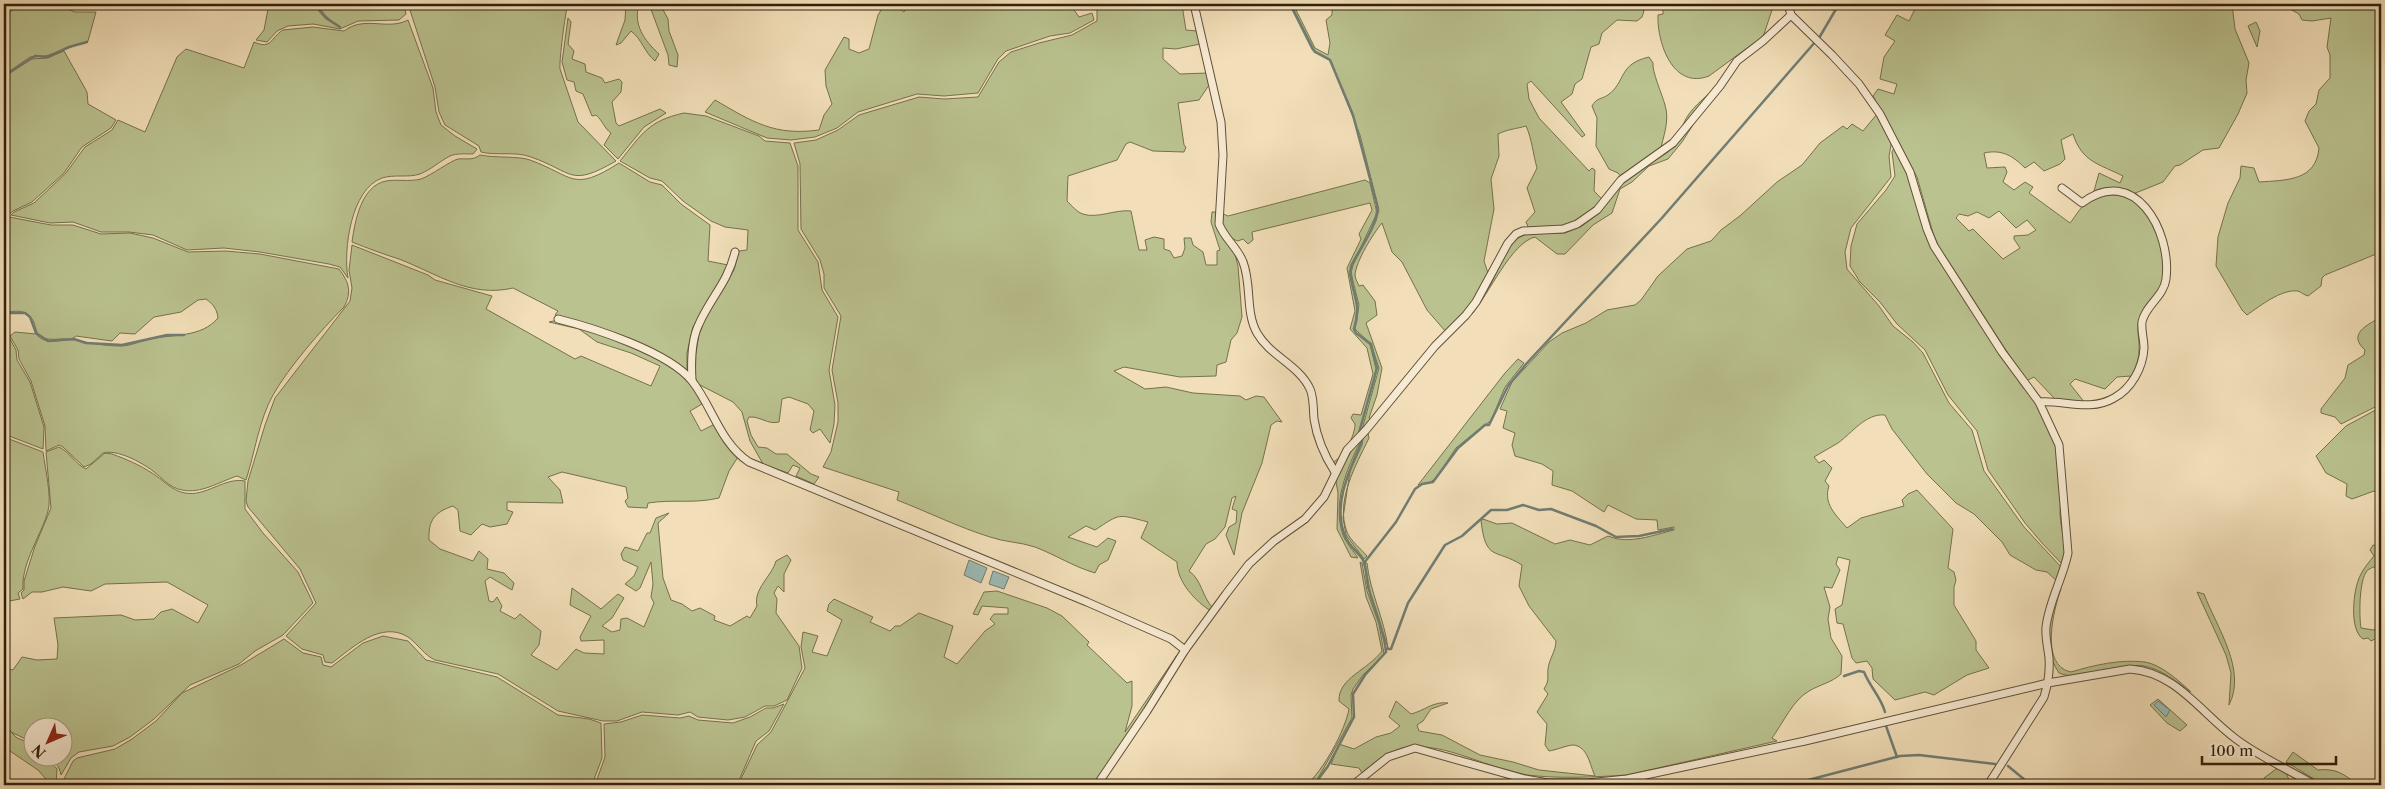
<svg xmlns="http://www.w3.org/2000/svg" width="2385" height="789" font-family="'Libre Caslon Text',serif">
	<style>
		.green { fill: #bac28f; stroke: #75714e; fill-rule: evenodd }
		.water { fill: #9dbbb7; stroke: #717d73 }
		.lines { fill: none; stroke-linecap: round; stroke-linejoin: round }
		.stream { stroke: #717d73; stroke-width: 2.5 }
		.minor-casing { stroke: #605037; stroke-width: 9 }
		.minor { stroke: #f7ead2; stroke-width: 7 }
	</style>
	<rect width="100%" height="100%" fill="#f2dfb9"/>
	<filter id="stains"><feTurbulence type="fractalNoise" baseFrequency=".004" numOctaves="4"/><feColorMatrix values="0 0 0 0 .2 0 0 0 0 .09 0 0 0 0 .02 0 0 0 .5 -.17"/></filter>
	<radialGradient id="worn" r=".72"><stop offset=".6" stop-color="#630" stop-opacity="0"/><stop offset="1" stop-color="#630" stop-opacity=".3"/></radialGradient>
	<!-- green -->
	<g class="green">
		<path d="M20,4H54L75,12H96L88,41L46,56L30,57L4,75V17Z"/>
		<path d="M269,4H313L325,18L339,27L327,17L316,4H322L328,7L338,4H404L406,14L399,20L358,21L340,29L313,24L288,26L277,31L267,42L256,40L264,30Z"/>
		<path d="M408,4H568C565,13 559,62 560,69L578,122L616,161C569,188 574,172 531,157C515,151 497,156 481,152L479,146L445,125L439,112L435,87Z"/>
		<path d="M626,4H639C633,25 644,40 659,54L655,61C644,52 642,39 631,31L621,43L616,45L625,20Z"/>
		<path d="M649,4H660L668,19L669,31L678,55L677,67L669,65L668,55Z"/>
		<path d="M885,4H892L904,12L909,4H1070L1079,17L1092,13L1094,20L1070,33L1050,36L1006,51L998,59L978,93L944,96L917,94L858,112L837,128L815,137L791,140L767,138L705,112L715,100C753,122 774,136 819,130L824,115L832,104L826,86L825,70L844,37L849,39V49L859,53L869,49L878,15Z"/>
		<path d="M1097,4H1187L1182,5L1186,30L1197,31L1200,44L1176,49L1163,48V59L1180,74L1207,73L1209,85L1199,100L1178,103L1184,145L1186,147L1184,152L1153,151L1130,142L1126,144L1117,160L1068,176L1067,201C1071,205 1078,213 1083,214C1097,219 1116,209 1131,211L1139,250H1147L1145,240L1154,237L1164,239V249L1170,251L1174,258L1182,256L1185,248L1184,238H1191L1193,245L1203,252L1206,265H1217V251L1220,250L1211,222L1212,212H1216V223L1235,254L1238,266L1242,317L1237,333L1231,340L1226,362L1217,365L1216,376L1180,377L1124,367L1114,371L1145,389L1166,387L1193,393L1240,396L1246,400L1256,396L1264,397L1282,422L1277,421L1271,425L1262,463L1242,513L1234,555L1226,535L1229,527L1236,523L1237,511L1232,509L1236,496L1232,498L1225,527L1215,539L1206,544L1189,571C1202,580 1202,597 1213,608L1211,611C1196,602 1177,582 1177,562L1141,538L1148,522C1117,514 1121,513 1095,530L1086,526L1068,537L1097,547L1108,538L1116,541L1108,560L1099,565L1095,573C1072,566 1056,555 1035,547C1020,542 1004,542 990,537C958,527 928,512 897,500L899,492L823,467L831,452L838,422V403L832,370L841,316L824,288V274L820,260L801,229L800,164L794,143L816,140L838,130L859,115L919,97L944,99L978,97L999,62L1011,52L1039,43L1072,35L1097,21Z"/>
		<path d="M1291,4H1293L1315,48L1328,55L1330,43L1326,20L1332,15V4H1637L1644,11L1642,17L1637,21L1617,20L1602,33L1599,44L1591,47L1582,79L1575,84L1572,94L1561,102L1585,135L1582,137L1531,81L1527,84L1529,99L1539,118L1589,171L1592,168L1595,170L1594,191L1603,200L1596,209L1566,227L1529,229L1526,222L1535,212L1527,188L1537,168C1533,154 1532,139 1526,126C1516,129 1508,129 1498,134L1499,156L1491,179L1494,209L1484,261L1489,276L1464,313L1446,332L1427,310L1402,262L1392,252L1382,223C1373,234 1356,261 1355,275C1355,279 1358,283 1359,286L1363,285L1375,301L1377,315L1366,323L1382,368L1377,395L1369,418L1372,419L1361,433L1379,368L1371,344L1355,329L1359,305L1351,273L1353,265L1376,221L1379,210L1360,135L1330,59L1315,51Z"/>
		<path d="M1663,4H1774L1762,40L1754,43L1709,76C1673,90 1657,43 1658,15L1663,14Z"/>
		<path d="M1922,4H2232L2235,29L2249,63L2246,80L2247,93L2238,114L2219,148L2203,150L2180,165L2175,166L2163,182L2133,194C2120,189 2107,185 2094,191L2099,173L2120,183L2123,176C2099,164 2082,162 2073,134L2061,140L2065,159L2060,164L2044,171L2034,162L2025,168C2013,156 2002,149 1984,153L1987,168L2005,167L2007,172L2003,182L2014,190L2025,182L2033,187L2029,193L2070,223C2076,216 2081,205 2090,201C2138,176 2167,233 2164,274C2162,294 2145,303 2139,320C2136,330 2140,341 2139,351C2139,360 2135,368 2132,376L2117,377L2105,389L2075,379L2070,384L2085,403L2055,399L2034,377L2026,381L1938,245L1933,233L1917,177L1873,96L1878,89L1894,94L1897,84L1880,79L1884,57L1895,41L1885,35L1897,15L1909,21L1916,7H1921ZM1999,211L2016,228L2027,220L2036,230L2028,235L2014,236V239L2020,248L2003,259L1973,229L1969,231L1956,218L1959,214L1968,216L1977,212L1989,218Z"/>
		<path d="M2289,4H2381V252L2325,275L2322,278L2321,286L2308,296C2304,295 2301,292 2298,291C2281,289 2260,306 2247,315L2242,310L2216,266L2218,237L2228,203L2240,178L2241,166L2254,168L2259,182C2287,180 2316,181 2319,148L2305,121L2309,111L2316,104L2319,90L2330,78V55L2327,47L2331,18L2312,21L2302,20L2299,14L2290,9Z"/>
		<path d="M568,18L571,22L568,44L574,51L572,59L585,64L586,72L602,78L605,83L619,79L622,82L621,92L612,102L616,123L619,126L660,109L666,113L644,127L618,159L604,145L611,133C604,128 603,121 596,115L592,116L583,94L576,91L574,82L567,80L562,62Z"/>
		<path d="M408,20L433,88L436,112L441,125L455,136L477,149L473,154C466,154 457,153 450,156C440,161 432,169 420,174C408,178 395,174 382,178C351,189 343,250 348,278L340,267L329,264L260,252L224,248L187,250L153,235L129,232H101L73,222L50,223L11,215L14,212L34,203L66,173L85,147L112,130L118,120L145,132L177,57L186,49L244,68L254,42C272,50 270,38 283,30L313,27L344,31C365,15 387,31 408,20Z"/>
		<path d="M2256,22L2260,31L2257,47L2248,26Z"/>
		<path d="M64,51L87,92L88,104L116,120L111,128L82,147L64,173L32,202L13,211L8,215L4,214V77L31,59L47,58Z"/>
		<path d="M1649,57L1653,63C1652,72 1662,94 1665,105C1670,121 1663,137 1660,152L1622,178L1618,173L1609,169L1596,146L1597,118L1592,106C1596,98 1602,99 1608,95C1626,82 1618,64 1649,57Z"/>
		<path d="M1713,90L1681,131C1686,112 1699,103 1713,90Z"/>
		<path d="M684,113L706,116L759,136L765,141L790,143L798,166V230L818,262L822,290L838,317L829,370L835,405L834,424L830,443L820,429L813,433L810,430L814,411L808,404L789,397L782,399L779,422C768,425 760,416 749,417L747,421L751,435L758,447L767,448L776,454H787L811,474L819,477L814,484L796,476L800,468L793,465L788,473L763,464L750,441L742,412L733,402L698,384L695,378L694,364L700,328L734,270L739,251L747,250L748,230L725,227L711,221L683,201L662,181L650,178L620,161C642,134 648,121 684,113Z"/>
		<path d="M1700,114L1682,142L1668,159L1649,166L1632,182L1620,189L1612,213L1593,225L1565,254H1557L1535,237C1511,243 1489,294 1472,314L1491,284L1508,248L1518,238L1529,233H1565L1582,226L1599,213L1623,181L1668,152Z"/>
		<path d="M1877,114L1892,140L1889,156L1891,177L1851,228L1845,252L1847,269L1879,306L1893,326L1913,342L1923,353L1949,403L1972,430L1984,471L2024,527L2062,568L2057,581L2047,572L2036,570L2010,555L2002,542L1974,514L1956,503L1927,474L1892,429L1885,415C1866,413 1852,433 1838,443C1830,448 1822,452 1814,457L1819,463L1824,460L1832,468L1825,481L1829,486C1823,504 1836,515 1847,528L1861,518L1904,506L1902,500L1908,494L1917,490L1953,529L1948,568L1954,572L1956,580L1954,587V605L1976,641V650L1989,668L1967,675L1934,695L1925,692L1895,700L1873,679L1872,668L1867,661L1856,663L1852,658L1843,624L1837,623L1835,609L1842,605L1850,560L1838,557L1836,564L1840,570L1832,588L1824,587L1830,607L1828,619L1831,638L1842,656L1841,674C1831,683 1821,684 1809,691C1793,700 1783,723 1772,738L1777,741L1627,775C1594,777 1560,779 1527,775C1488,769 1448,743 1408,747C1391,749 1374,762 1362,773L1359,768L1331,764L1339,744L1354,749L1376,737L1391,733L1400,726L1389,717L1396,701L1411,714C1424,711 1433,701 1448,703L1431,709L1423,721L1417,725L1419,731L1442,735L1480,755L1513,762L1539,770L1595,776C1590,766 1588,746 1573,745C1568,745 1556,750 1549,751L1545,745L1547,724L1537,712L1548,694L1544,689C1550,679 1547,679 1548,669C1549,659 1556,651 1556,641L1529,606L1519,586L1522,565C1495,548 1486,562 1481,521L1483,519L1497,524L1512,523L1555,544L1570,540L1590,545L1608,536C1629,545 1653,535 1674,530V527L1658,530L1657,520L1636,519L1608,505L1604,512L1572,491L1552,485L1553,471L1542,464L1515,456L1512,445L1515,433L1503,428L1507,411L1500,409L1512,382L1549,342L1562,333L1586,323L1607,310L1635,305L1641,300L1658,276L1687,249L1711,241L1721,230L1741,215L1777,182L1802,165L1820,143L1843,126L1847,129L1852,124L1863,131Z"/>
		<path d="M1894,148L1907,171L1924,230L2021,385C2041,408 2059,437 2062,468C2063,483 2060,499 2060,514C2061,532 2068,547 2062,564L2042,543L2025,523L1988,470L1977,431L1948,395L1925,350L1897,324L1880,302L1860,282L1850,266L1851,246L1857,224L1886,190L1895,176L1892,152Z"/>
		<path d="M480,155C494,158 520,156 530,160C574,176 572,193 619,163L650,182L662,185L681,204L710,225L708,261L728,265L719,286L693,327L687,353V373C651,342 600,327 555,315L558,311L513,288C469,298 438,274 399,259C383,254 367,248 352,242C355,221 361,186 386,181C397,179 409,182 421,179C432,175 450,161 458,159C467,158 472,161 480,155Z"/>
		<path d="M1365,180L1370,183L1377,213L1349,272L1357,307L1354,331L1370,345L1376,369L1374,382L1358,434L1359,437L1334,467L1331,463C1343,459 1355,436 1355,424L1351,418L1353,414L1361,415L1373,374L1367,348L1350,329L1355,311L1347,268L1361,239L1359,234L1372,210L1370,203L1252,232L1253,240L1248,244L1243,239L1238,241C1223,236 1222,227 1221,213L1228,216Z"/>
		<path d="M4,216L51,225H73L101,234L130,233L153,238L188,252L226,251L260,254L339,269C349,282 352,292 344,307C321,330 289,367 273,395C259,420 255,452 246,480L237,476C219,482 201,494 182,490C170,488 162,478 153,471C141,462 117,449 103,453L91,464L84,467L63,447L59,445L46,451L45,426L31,381L19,359L18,350L10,336L15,332L36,334C47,347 61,338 75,340C90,343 105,346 121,346C130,346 141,341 150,339C173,334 201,338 218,318C217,309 213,304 206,299L198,300L181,312L154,317L135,334L120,333L112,341L76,336C72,340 67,339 61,339C26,342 43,325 27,314C20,309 11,312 4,313Z"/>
		<path d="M352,245L428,275L435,280L492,296L486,309L575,359L581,356L651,386L660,366L631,353L597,342L579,329L549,322L558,320L583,327L655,356L690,381L702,404L690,411L701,431L715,424L738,457L729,471L719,498C694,504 673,499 648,503L647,508L628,507L625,501L628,498L626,487L562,472L548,477L560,490L563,503L507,502V510L513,512L507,524L490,527L482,524L471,535L460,531L458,510L453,506C435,512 428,520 429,540L440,549L473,561L479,551L488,559L487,569L504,573L514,583L512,590L490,577L485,581L489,601L493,602L497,597L502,606L500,611L515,619L520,614L541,631L539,645L531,655L557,670L576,649L584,653L604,654V640L581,641L580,637L591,616L570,605L572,588L601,609L618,594L624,598L612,618L602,626L612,632L620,630L621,619L627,618L644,627L654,603L651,597L653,584L651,562L640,588L636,591L625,584L634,576L638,567L623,560L621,554L625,547L638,551L647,533H650L656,518L669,513L658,523L663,578L671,600L682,604L692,611L700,608L715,616L714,620L730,626L747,616L750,618L757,606C753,589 772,576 776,561L787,555L791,560L784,574V592L778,586L774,593L777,599L776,613L799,646L802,668L787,700L774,706H765L745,717L728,720L698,717L690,712L678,715L642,712L617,721H603L558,711L498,674L435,660C424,655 418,644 408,637C381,620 352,648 332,663L325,662L323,655L302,649L286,636L316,603L300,569L248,507L246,501L248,481L265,425L275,398L350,301L352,288L349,270Z"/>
		<path d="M2381,317V404L2341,424L2335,417L2321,413V409L2345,378L2348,365L2364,355L2365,350C2347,334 2367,325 2381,317Z"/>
		<path d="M4,337H9L16,350L17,360L30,382L44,427L43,449L4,434Z"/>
		<path d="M1518,359L1524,363L1505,387L1491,421L1484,425L1456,448L1436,478L1429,483L1418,485L1505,373Z"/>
		<path d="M2381,407V498L2374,491L2352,499L2346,496L2347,484L2326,473L2316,456L2346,426Z"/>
		<path d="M1368,433L1369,438C1356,465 1335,501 1347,532C1350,540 1361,549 1367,556L1364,559L1346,535L1343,518L1350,471L1362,445L1363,438Z"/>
		<path d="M4,437L43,452C45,468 52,497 48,511C42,534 21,563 23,589L18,593L20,599L4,602Z"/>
		<path d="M1359,439L1360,442C1347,469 1332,503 1343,535C1346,543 1353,550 1358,558L1351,557L1337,529L1338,493L1336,482L1339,471Z"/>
		<path d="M59,447C70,452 75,464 86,469L105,453L112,454C126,459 140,465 152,473C162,479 172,491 185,493C206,497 224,477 245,481V509L263,533L298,572L313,603L283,635L255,651L239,664L190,685L154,719L130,737L113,746L79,752L71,758L61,775C59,764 54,761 45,757L62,756V726H32V742L11,732L4,722V668L13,670L22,657L37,660L57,659L58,645L54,618L121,615L135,620L154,619L161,612L172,609L198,623L208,605L167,582L105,584L91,591L63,587L42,592H32L23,599L21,593L24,590V581L35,546L51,508L46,452Z"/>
		<path d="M2373,545L2381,546V568L2378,569L2374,567C2373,567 2367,570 2367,571C2359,580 2359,616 2361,628L2373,630L2381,628V636L2371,641L2368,638L2363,639C2349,630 2353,590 2360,576C2363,569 2369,562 2374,556L2370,550Z"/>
		<path d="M1360,562L1362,563L1367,591L1379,624L1384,654L1363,675L1353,689L1351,695L1352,718L1317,780L1313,785H1306C1323,771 1345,731 1349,709L1339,701C1338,678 1368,670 1382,651L1376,622L1366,597Z"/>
		<path d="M1365,563H1367C1370,592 1384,618 1388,648L1370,592Z"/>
		<path d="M2061,589C2054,608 2039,666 2071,672C2094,665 2121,659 2145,662C2162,665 2179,681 2191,692C2177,682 2161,669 2144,666C2119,662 2077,682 2059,673C2041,646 2049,616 2061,589Z"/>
		<path d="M997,591L1047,608L1062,616L1089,642L1087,645L1127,683L1132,681V706L1125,732L1177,655L1165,679L1095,785H738L757,745L771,732L805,668L801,647L803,632L818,636L812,652L827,656L842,620L827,611L829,604L834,599L873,617L870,622L890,631L895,626H900L919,613L953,626L944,657L957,664L985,631L995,624L990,619L994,614H1008V608L982,606L978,615L973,614L984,592Z"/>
		<path d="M2197,592L2204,594C2217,628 2247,670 2229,705L2231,673L2226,655Z"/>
		<path d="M383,636L408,641L426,660L497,677L558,715L589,719L601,723L602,758L592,785H61L73,761L77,758L115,749L132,739L156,721L182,693L241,665L284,639L303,653L321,657L323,665L331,667L363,643Z"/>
		<path d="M2158,699L2187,725L2180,731L2167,723L2150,705Z"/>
		<path d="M784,704L769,731L756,741L737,785H595L605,757L604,724L621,722L642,715L680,718L689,716L698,720L733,723L750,717L766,708H773Z"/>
		<path d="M4,725L17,738L32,744V756L42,757C46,762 53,763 57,769L56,785H42L46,779L38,770L4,747Z"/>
		<path d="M2293,752L2318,770C2336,768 2344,774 2358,785H2324L2286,762Z"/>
		<path d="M2282,768L2287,775L2291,785H2263L2264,778L2276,769Z"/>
	</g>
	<!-- water -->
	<g class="water">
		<path d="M969,560L987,568L981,583L964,575Z"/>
		<path d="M993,571L1009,577L1004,589L989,584Z"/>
		<path d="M2158,701L2170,710L2166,717L2154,705Z"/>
	</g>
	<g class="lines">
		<!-- stream -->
		<g class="stream">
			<path d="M314,4L326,18L340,27"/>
			<path d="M1290,4L1312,48L1315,52L1330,60L1353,115L1377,205C1380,222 1359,250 1351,266C1348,289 1364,301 1354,329L1356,333L1371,344L1377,368L1359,433"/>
			<path d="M1819,38L1839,4"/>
			<path d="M4,76L35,56L48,57L69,47L87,42"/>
			<path d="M4,313H25L30,317L36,333L48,341L74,339L86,343L122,345L167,335H184"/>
			<path d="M1364,563L1396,522L1415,489L1422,484L1433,482L1458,448L1485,425H1489L1508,386L1526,364L1661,219L1816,41"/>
			<path d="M1386,649H1391L1408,603L1445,545L1462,536L1491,510H1507L1523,505L1539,510L1551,509L1596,526L1616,537L1639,536L1672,529"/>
			<path d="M1844,676L1859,671L1864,672C1870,687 1881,697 1885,712"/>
			<path d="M1886,726L1897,757"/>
			<path d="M2008,766L2031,785"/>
			<path d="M1314,785L1328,766L1354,717L1353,694L1365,675L1386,652C1384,630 1375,611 1369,590C1366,581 1367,569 1363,560C1358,552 1349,546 1345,536C1332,505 1350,469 1362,441"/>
			<path d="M1789,785L1900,756L1919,755L1995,764"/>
		</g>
		<!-- minor casing -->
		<g class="minor-casing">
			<g id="minor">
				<path d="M1194,4L1221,122L1223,155L1219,224C1224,238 1238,248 1243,262C1252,285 1245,311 1257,333C1270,356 1299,365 1310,389C1314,398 1313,409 1314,419C1317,439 1324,455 1335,472"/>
				<path d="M1788,4L1791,15L1832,55L1859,84L1880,114L1910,172L1927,229L1934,246L2002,352L2039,402L2059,445L2068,553C2063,578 2049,601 2046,627C2045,637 2048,648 2049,658C2050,671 2048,684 2044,697L1988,785"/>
				<path d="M558,319C594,328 669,352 692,381C712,406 720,443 749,462L1087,602L1171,639L1185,650"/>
				<path d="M692,380C691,363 691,340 699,324C711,297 728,282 735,252"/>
				<path d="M2039,402C2064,400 2090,412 2114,398C2131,389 2143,368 2144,348C2144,339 2141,331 2142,322C2145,306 2164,296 2166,279C2172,231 2134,163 2082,203L2062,188"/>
				<path d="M1097,785L1147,711L1185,650L1226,594L1249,564L1274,541L1305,519L1324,497L1347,450L1366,430L1435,346L1466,315L1476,302L1508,243L1516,234L1523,231L1563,229L1577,224L1597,210L1621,180L1673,143L1720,86L1737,61L1763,41L1791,15"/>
				<path d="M1353,785L1388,757L1415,748L1525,779L1548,783H1587L1627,779L1805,741L2048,683L2130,669C2176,672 2201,713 2236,739C2260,757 2289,770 2315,785"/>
			</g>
		</g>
		<!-- minor -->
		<use href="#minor" class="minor"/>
	</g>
	<!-- margin -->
	<rect width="2385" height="789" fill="none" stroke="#f2dfb9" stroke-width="20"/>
	<rect x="5" y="5" width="2375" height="779" fill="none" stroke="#30200c" stroke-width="2.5"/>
	<rect x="10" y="10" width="2365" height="769" fill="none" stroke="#30200c"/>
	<!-- north arrow -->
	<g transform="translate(48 742) rotate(225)"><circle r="24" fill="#f7ead2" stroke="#a79983"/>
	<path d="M0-4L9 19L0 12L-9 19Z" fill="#8f2418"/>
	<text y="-8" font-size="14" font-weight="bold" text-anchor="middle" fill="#30200c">N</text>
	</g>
	<!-- scale -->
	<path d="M2202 756v8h134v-8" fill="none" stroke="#30200c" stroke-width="2.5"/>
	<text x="2210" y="756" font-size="15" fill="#30200c" stroke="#f7ead2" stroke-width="4" paint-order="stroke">100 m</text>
	<rect width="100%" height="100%" filter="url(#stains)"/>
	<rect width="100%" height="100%" fill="url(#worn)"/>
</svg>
